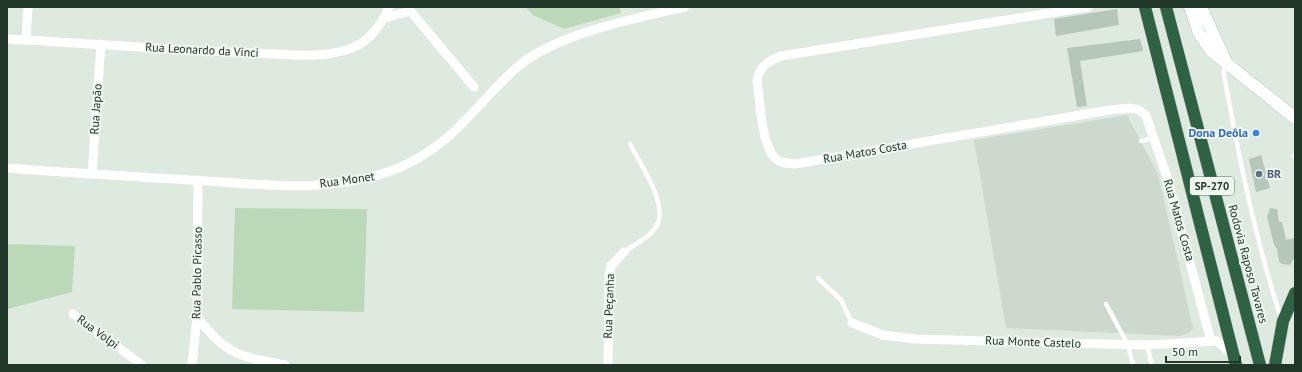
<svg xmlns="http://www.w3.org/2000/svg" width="1302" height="372" font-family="'PT Sans',sans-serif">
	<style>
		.built { fill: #cdd8cf }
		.green { fill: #bbd9b8 }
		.building { fill: #b7c6bb }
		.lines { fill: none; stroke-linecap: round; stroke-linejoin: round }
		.secondary-casing { stroke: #b2c8b8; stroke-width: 13 }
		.highway-casing { stroke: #c1c7c3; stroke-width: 13 }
		.lane { stroke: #fff; stroke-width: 4.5 }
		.street { stroke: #fff; stroke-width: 9 }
		.secondary { stroke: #fff; stroke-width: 12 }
		.highway { stroke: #2f6244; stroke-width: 12 }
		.shop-dot { fill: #3f7fe0; stroke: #eef6ef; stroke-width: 1.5 }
		.service-dot { fill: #5c6f8a; stroke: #eef6ef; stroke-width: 1.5 }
		.labels { text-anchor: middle; stroke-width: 4; stroke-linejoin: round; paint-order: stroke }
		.shield { fill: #eef6ef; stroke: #5e7064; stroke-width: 1 }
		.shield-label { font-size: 11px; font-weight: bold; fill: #213729 }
		.street-label { font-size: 12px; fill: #213729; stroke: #eef6ef }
		.shop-label { font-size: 12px; font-weight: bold; fill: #366cbe; stroke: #eef6ef; text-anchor: end }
		.service-label { font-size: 12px; font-weight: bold; fill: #4e5e75; stroke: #eef6ef; text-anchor: start }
	</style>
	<rect width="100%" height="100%" fill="#dee9e0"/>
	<!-- built -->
	<path class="built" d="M1127,115L1158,174L1193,328L1189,333L1180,336L1006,328L974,140Z"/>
	<!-- green -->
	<g class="green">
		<path d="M526,7H620L621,13L564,29L533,15Z"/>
		<path d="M235,208L367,209L364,312L232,309Z"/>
		<path d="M7,244L75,246L72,292L7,309Z"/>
	</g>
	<!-- building -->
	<g class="building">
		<path d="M1117,9L1119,25L1056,36L1054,19Z"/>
		<path d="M1140,39L1143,51L1080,61L1087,106L1077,107L1067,48Z"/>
		<path d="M1261,155L1270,188L1256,192L1249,159Z"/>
		<path d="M1270,208L1277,209L1279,222H1282L1286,240L1295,238V257L1290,265L1282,264L1279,262L1277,249L1274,245L1267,217Z"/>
	</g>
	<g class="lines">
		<!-- secondary casing -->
		<g class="secondary-casing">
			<g id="secondary">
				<path d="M1190,7L1199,33L1210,50L1295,118"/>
				<path d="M1201,7L1226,62"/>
			</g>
		</g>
		<!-- highway casing -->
		<g class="highway-casing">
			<g id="highway">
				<path d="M1145,7L1236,365"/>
				<path d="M1166,7L1260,365"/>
				<path d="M1275,365L1283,321L1295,293"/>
			</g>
		</g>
		<!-- lane -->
		<g class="lane">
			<path d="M1224,64V75C1239,157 1255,239 1281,318"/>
			<path d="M1141,141L1154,138"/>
			<path d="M1294,156L1295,157"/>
			<path d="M624,252C634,245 649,238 656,227C670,206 640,164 630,144"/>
			<path d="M818,278L841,300L852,323"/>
			<path d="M1106,304L1128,345L1133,365"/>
			<path d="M1147,345L1152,365"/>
		</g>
		<!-- street -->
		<g class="street">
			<path d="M407,7L474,87"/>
			<path d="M1088,7L781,56C768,61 760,66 757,80C760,100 761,144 775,158C780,164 788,163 795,164L1110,110C1123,109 1136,104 1146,116L1167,177L1211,341"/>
			<path d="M385,18L410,11"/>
			<path d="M7,39C90,43 172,51 255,53C284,54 317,59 346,50C367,44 381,26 389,7"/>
			<path d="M26,40L28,7"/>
			<path d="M7,168C68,173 129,176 190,180C263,184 342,197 411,162C456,139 478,103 514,70C550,35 636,18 685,7"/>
			<path d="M92,174L101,44"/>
			<path d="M73,314L142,365"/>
			<path d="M197,317C227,356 239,356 285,365"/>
			<path d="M852,323L883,335L914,339L1147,345L1216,341"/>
			<path d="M1217,341L1234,356"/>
			<path d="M192,365L197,317L198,180"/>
			<path d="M608,365L609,276L611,266L624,252"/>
		</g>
		<!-- secondary -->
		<use href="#secondary" class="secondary"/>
		<!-- highway -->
		<use href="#highway" class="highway"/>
	</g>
	<!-- markers -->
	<circle class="shop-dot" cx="1256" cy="133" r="4"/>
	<circle class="service-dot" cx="1259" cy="174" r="4"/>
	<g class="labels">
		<!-- shield labels -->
		<rect class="shield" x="1190" y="177" width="44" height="18" rx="3"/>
		<g class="shield-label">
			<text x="1212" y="190">SP-270</text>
		</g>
		<!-- street labels -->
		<g class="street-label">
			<text transform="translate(202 50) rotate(3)" y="4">Rua Leonardo da Vinci</text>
			<text transform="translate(96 109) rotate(-86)" y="4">Rua Japão</text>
			<text transform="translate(865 152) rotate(-10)" y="4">Rua Matos Costa</text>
			<text transform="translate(347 180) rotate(-8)" y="4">Rua Monet</text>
			<text transform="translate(1179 220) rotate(74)" y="4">Rua Matos Costa</text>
			<text transform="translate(1248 264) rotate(75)" y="4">Rodovia Raposo Tavares</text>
			<text transform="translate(197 273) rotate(-89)" y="4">Rua Pablo Picasso</text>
			<text transform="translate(609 306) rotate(-88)" y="4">Rua Peçanha</text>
			<text transform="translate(98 332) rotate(36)" y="4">Rua Volpi</text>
			<text transform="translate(1033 342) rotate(2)" y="4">Rua Monte Castelo</text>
		</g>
		<!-- shop labels -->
		<g class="shop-label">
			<text x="1248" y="137">Dona Deôla</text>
		</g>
		<!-- service labels -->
		<g class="service-label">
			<text x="1267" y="178">BR</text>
		</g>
	</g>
	<!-- border -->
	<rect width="1302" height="372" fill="none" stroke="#213729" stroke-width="16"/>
	<!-- scale -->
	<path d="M1166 356v6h74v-6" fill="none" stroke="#213729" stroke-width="2"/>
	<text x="1172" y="356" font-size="12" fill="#213729" stroke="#eef6ef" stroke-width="3" paint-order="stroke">50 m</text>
</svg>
